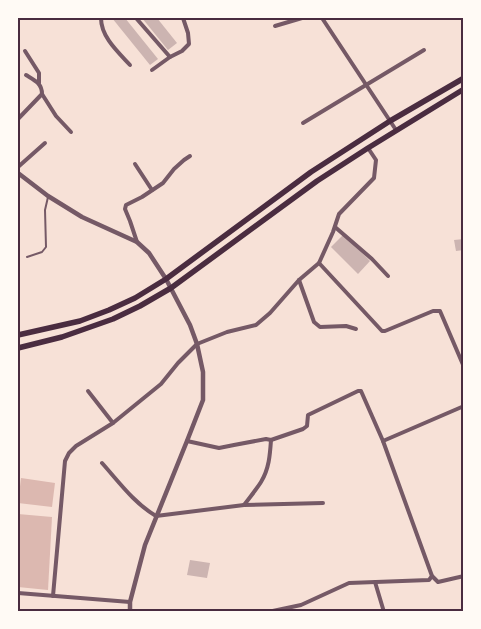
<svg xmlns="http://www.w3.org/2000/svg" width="481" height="629" font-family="'Noto Sans',sans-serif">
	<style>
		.water { fill: #dcb8b0 }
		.building { fill: #ccb4b1 }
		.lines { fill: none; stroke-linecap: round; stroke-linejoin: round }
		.service { stroke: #755966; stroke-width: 2 }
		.minor { stroke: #755966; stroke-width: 4 }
		.tertiary { stroke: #755966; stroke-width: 4.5 }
		.trunk { stroke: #4a2c40; stroke-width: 5.5 }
		.neatline { fill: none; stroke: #4a2c40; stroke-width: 2 }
	</style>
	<rect width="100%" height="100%" fill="#f7e1d7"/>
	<!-- water -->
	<g class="water">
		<path d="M21,478L55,483L52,507L18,503Z"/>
		<path d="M18,514L52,517L48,590L18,587Z"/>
	</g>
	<!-- building -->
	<g class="building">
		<path d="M112,18H125L158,59L150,65Z"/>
		<path d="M142,18H157L177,43L168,50Z"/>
		<path d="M344,234L370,261L358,274L331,247Z"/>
		<path d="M464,239V250L456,251L454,240Z"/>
		<path d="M190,560L210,563L207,578L187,575Z"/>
	</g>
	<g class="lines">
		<!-- service -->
		<path class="service" d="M27,257L42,252L46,247L45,210L48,197"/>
		<!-- minor -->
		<g class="minor">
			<path d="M101,18C101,37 118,52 130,65"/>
			<path d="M136,18L170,57L152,70"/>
			<path d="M322,18L396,130"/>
			<path d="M275,26L302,18"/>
			<path d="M25,51L39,73V83"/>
			<path d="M170,57L182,51L189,44L188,33L183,18"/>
			<path d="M42,94L56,116L71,132"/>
			<path d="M18,119L42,94C42,83 34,80 26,75"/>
			<path d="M303,123L424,50"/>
			<path d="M135,164L152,190"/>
			<path d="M18,167L45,143"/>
			<path d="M335,227L372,259L388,276"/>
			<path d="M137,242L130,221L125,209L126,205L142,197L163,183L174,169L184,160L190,156"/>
			<path d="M319,263L382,331H385L433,311H440L464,367"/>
			<path d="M299,280L314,322L320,327L346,326L356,329"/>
			<path d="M88,391L113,423"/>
			<path d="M187,441L219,448L234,445L266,439L271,440L303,429L307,426L308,415L358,391H361L383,441L432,576L438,582L464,576"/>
			<path d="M383,441L464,406"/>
			<path d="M102,463C119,482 134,503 156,516L244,505L323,503"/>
			<path d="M244,505C250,497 256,490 261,482C269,469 270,455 271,440"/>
			<path d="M375,582L384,612"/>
			<path d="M18,593L130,602"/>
			<path d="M53,596L65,461L69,453L76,446L113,423L161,384L178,363L197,344L227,332L256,325L270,313L299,280L319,263L333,232L339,214L374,178L376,160L368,148"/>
			<path d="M268,612L301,605L349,583L429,580L432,576"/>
		</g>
		<!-- tertiary -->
		<path class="tertiary" d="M18,173L48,196L82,217L137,242L149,253L166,279L190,325L197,344L203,372V400L187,441L145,545L130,602V612"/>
		<!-- trunk -->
		<g class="trunk">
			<path d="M18,335L80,321L109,310L135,298L166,279L311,172L390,121L464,78"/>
			<path d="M18,348L62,337L113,319L140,306L171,288L317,181L368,148L464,89"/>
		</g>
	</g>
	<!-- border -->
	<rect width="481" height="629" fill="none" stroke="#fffaf5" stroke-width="38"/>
	<rect x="19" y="19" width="443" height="591" class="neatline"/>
</svg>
